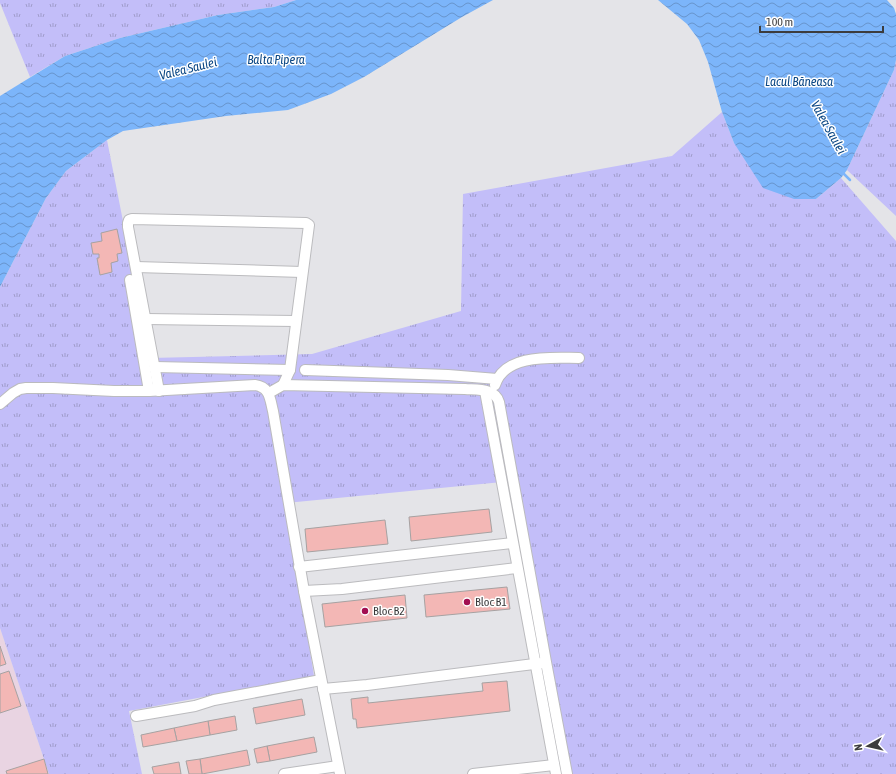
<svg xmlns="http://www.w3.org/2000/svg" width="896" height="774" font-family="'Asap Condensed',sans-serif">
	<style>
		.commercial { fill: #e9d4e2 }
		.grass { fill: url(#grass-tufts) }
		.water { fill: url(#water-waves) }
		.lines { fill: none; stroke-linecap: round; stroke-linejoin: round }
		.stream { stroke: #7cb5fa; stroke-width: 2.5 }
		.building { fill: #f3b7b5; stroke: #a6a2a2 }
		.minor-casing { stroke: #bbbbbe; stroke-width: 12 }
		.minor { stroke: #fff; stroke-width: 10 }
		.poi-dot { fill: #a20e51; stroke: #fff; stroke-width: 1.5 }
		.labels { text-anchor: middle; stroke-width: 3; stroke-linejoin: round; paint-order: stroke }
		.poi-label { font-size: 12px; fill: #3c3c3d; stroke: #fff; text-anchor: start }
		.water-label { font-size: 13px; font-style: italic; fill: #0c4885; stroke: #fff }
	</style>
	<defs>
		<pattern id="grass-tufts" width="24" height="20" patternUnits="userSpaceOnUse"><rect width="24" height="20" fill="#c3bef9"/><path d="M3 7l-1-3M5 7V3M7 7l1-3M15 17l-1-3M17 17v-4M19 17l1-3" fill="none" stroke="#a09ccb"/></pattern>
		<pattern id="water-waves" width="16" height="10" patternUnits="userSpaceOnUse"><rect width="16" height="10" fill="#7cb5fa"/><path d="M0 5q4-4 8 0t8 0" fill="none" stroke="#6794cc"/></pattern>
	</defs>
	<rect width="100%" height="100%" fill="#e4e4e8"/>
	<!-- commercial -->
	<path class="commercial" d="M0,628L49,774H0Z"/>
	<!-- grass -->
	<g class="grass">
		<path d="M0,0H296L274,7L218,15L120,38L65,56L30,77L0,3Z"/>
		<path d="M896,60V216L847,170L894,70Z"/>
		<path d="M722,112L734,143L816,199L841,178L896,241V774H565L513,481L286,503L314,676L129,711L142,774H49L0,628V287L46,198L66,171L107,140L150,358L312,354L461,311L463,194L672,156Z"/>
	</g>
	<!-- water -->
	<g class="water">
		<path d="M296,0H493L462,17L364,77L331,94L288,110L226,116L123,131L107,140L66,171L46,198L0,287V96L65,56L120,38L218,15L274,7Z"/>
		<path d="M658,0H887L894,8L896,14V60L894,70L847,170L841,178L816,199H794L763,188L734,143L722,112L708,62L699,40L687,24Z"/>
	</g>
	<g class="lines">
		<!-- stream -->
		<path class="stream" d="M843,173L850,180"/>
	</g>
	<!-- building -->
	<g class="building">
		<path d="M117,229L122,253L117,254L118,261L111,263L112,272L100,275L97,258H99V254H93L91,243L102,241L101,233Z"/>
		<path d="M489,509L492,532L411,541L409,517Z"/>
		<path d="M385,520L388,544L307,552L305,529Z"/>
		<path d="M507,587L510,609L426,617L424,595Z"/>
		<path d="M405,595L407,618L325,627L322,604Z"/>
		<path d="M0,646L6,664L0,666Z"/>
		<path d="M9,671L21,706L0,713V674Z"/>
		<path d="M507,681L510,711L357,728L356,719H353L351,699L368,697V703L483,691L482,683Z"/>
		<path d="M302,699L305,715L256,724L253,708Z"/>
		<path d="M235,716L237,730L210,735L208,721Z"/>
		<path d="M208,721L210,735L177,741L174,728Z"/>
		<path d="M174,728L177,741L143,747L141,735Z"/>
		<path d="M314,737L317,752L270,761L267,746Z"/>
		<path d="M267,746L270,761L257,763L254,749Z"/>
		<path d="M247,750L250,765L202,774L200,759Z"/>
		<path d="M44,759L48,774H7L6,771Z"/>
		<path d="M200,759L202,774H189L186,761Z"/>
		<path d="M179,762L181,774H154L152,767Z"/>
	</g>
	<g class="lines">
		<!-- minor casing -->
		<g class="minor-casing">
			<g id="minor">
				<path d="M136,267L302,272"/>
				<path d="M130,280L149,391"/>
				<path d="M146,319L296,321"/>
				<path d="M155,367L290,370"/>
				<path d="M305,370L448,375L497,379"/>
				<path d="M495,385C505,353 553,358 579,358"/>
				<path d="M159,391L128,227V223L129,220L132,219L306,223L309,225L290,370L283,385"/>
				<path d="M485,391L556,774"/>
				<path d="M269,393L283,385L465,389C477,390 495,388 499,402L546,662L567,774"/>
				<path d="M0,404L13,393L20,389L26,388H53L114,391H149L255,385C270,387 270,399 273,411L304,591L340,774"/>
				<path d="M299,567L512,543"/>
				<path d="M304,591L342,589L517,568"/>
				<path d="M323,689L367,685L542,663"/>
				<path d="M136,716L195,706L214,700L321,680"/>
				<path d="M284,774L338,766"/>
				<path d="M473,774L554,765"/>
			</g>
		</g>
		<!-- minor -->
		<use href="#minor" class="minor"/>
	</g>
	<!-- markers -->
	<g class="poi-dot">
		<circle cx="467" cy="602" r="4"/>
		<circle cx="365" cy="611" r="4"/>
	</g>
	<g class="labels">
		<!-- poi labels -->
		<g class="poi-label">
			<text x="475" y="606">Bloc B1</text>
			<text x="373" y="615">Bloc B2</text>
		</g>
		<!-- water labels -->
		<g class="water-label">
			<text x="276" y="64">Balta Pipera</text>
			<text transform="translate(188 68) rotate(-14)" y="5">Valea Saulei</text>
			<text x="799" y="86">Lacul Băneasa</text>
			<text transform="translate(829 127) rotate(61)" y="5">Valea Saulei</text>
		</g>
	</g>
	<!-- north arrow -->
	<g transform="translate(868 746) rotate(262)" stroke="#ffffff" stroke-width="3" paint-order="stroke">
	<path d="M0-3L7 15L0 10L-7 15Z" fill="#3c3c3d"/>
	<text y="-6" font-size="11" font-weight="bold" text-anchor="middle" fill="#3c3c3d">N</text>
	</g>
	<!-- scale -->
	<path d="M760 26v6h123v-6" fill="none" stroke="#3c3c3d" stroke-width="2"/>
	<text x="766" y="26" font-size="12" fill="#3c3c3d" stroke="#ffffff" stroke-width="3" paint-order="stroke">100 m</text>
</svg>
